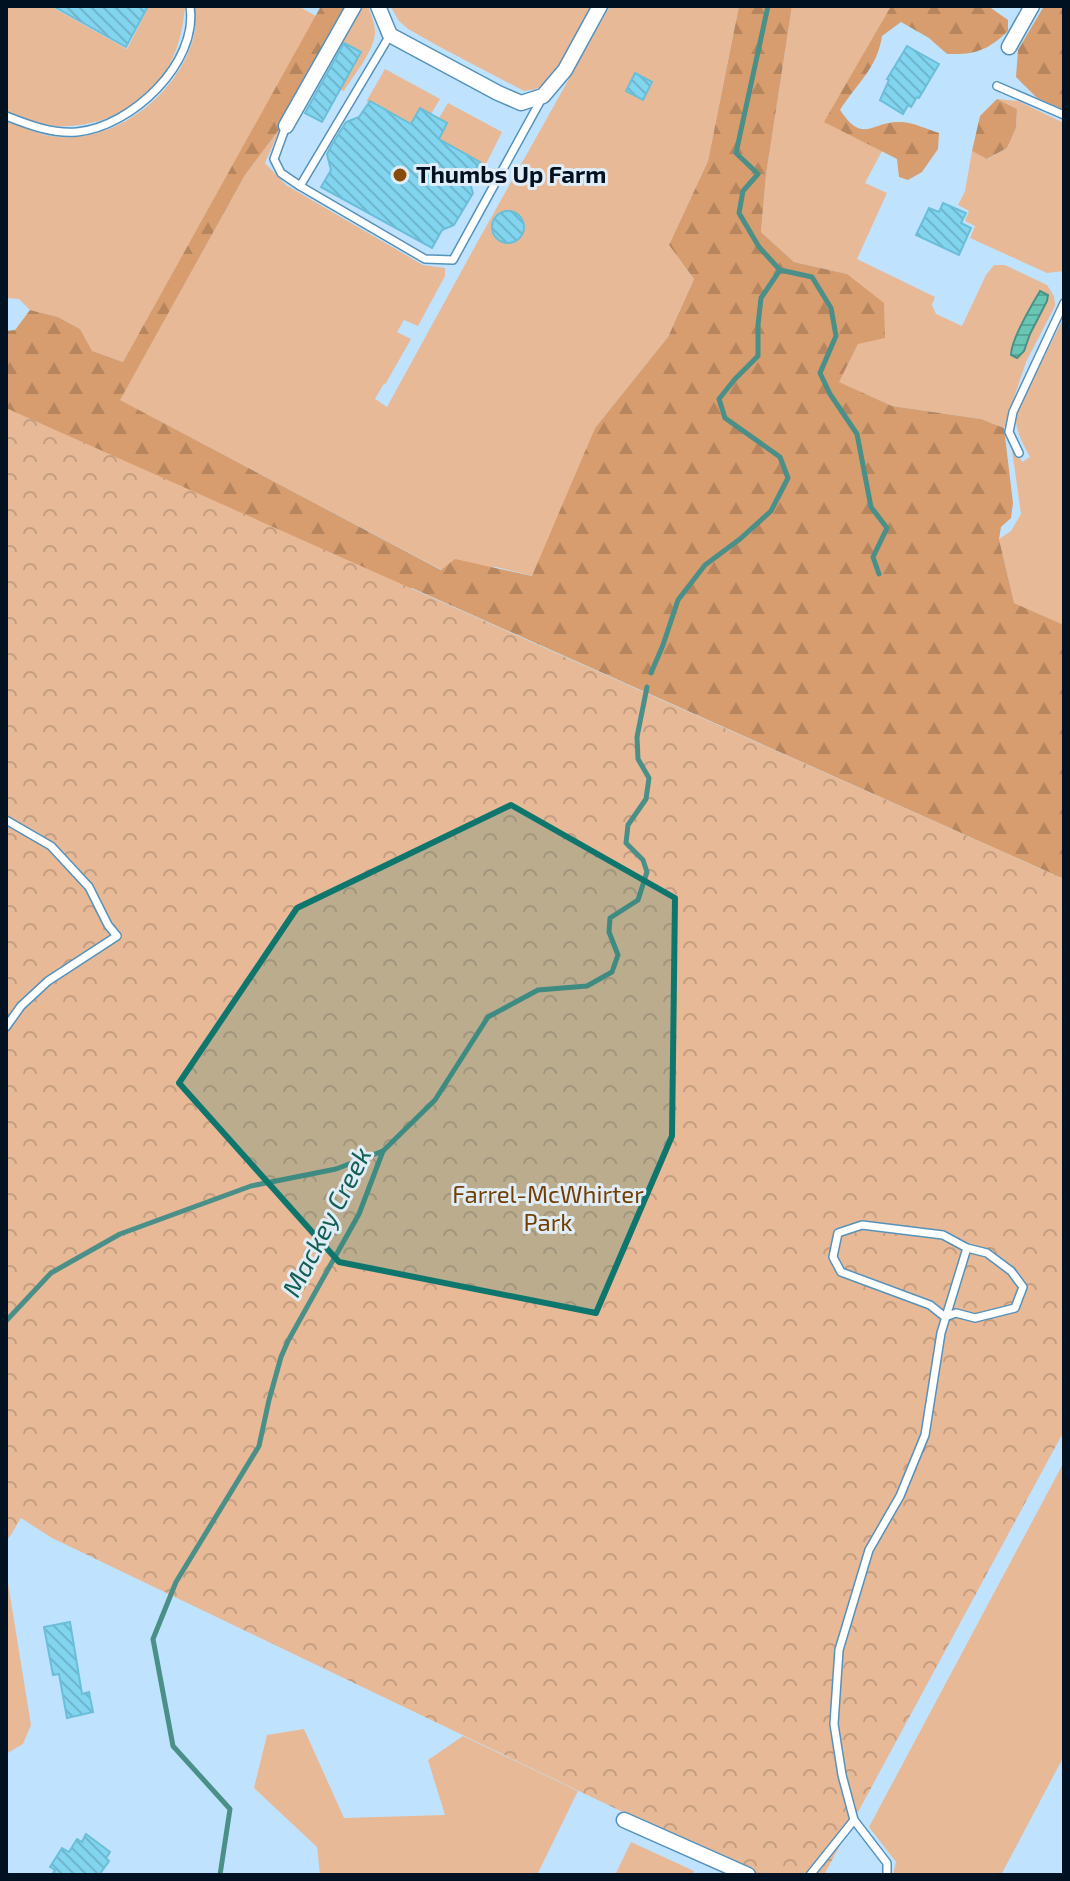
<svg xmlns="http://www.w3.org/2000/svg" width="1070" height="1881" font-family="'Exo 2',sans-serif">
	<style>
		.green { fill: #e7b996 }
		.forest { fill: url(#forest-firs) }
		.park { fill: url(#park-crowns) }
		.water { fill: url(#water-rules); stroke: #4a9088; stroke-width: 2 }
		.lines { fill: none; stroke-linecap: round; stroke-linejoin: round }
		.stream { stroke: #4a9088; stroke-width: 5 }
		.building { fill: url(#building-back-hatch); stroke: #6bbed7; stroke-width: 2 }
		.lane-casing { stroke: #5592bb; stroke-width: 10 }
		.street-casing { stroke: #5592bb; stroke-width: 17 }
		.lane { stroke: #fff; stroke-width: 7 }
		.street { stroke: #fff; stroke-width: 14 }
		.marked { fill: #0f766e; fill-opacity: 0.2; stroke: #0f766e; stroke-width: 6; stroke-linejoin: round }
		.poi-dot { fill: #884b09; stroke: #e1edf6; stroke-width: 3 }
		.labels { text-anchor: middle; stroke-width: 6; stroke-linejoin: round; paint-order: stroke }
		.poi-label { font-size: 24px; font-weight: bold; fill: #001121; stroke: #e1edf6; text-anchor: start }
		.park-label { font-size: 24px; fill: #723d00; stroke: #e1edf6 }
		.water-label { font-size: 26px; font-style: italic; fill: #146055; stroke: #e1edf6 }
	</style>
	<defs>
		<pattern id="forest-firs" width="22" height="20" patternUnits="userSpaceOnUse" patternTransform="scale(2)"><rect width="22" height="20" fill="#d79d6e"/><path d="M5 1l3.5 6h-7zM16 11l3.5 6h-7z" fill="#b7865f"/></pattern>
		<pattern id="park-crowns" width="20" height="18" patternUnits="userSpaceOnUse" patternTransform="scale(2)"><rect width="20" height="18" fill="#e7b996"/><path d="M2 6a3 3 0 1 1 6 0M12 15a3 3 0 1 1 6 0" fill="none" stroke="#c49e81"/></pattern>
		<pattern id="water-rules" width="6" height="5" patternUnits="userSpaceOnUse" patternTransform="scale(2)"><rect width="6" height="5" fill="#69c6b4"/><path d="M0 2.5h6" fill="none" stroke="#59a99a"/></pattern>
		<pattern id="building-back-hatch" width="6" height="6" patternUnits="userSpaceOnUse" patternTransform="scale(2)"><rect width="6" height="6" fill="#82d5ef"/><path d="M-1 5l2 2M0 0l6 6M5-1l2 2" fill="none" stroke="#6eb6cd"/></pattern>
	</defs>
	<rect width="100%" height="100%" fill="#bfe3fe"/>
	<!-- green -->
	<g class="green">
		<path d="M6,6H50L127,49L149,6L185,7C183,29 178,52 165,72C131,124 59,142 6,111Z"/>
		<path d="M194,6H298L316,16L123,362L91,351L80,329L58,317L30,310L19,299L6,298V119C23,127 40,136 59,137C119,142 183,90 195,31C196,23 194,14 194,6Z"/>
		<path d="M357,6H368C371,14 375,23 375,32C375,50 353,76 344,91L340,90L360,53L342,42L303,112L299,110Z"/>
		<path d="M390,6H593C580,30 564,70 542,86C536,90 530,90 524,91L440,47L408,29L399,21Z"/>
		<path d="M610,6H739L708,161L669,245L694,279L668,337L595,428L533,576L496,567L442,570L119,400L245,175L281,127L265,163L286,185L423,265L445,268V276L418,326L404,320L397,332L411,339L386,383L383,385L375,399L387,407L478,241Z"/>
		<path d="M792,6H891L825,122L882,151L865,183L887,193L857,259L935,297L932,305L936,314L962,326L986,275L994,265H1005L1047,285L1054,296L1055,306L1026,362L1004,428L981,419L892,406L838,382L858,344L847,274L794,262L761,232L766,175Z"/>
		<path d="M385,69L440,99L431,114L420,108L411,124L370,101L366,102Z"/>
		<path d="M997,99L1018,101L1064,123V271L1047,273L970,238L975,226L965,221L969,211L958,205L965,191L972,151L988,159L1007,148L1016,128L1017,109Z"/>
		<path d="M448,103L502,132L484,168L478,165L479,162L439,139L447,123L439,118Z"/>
		<path d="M1064,317V625L1014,604L999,539L1011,531L1021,514L1012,450L1015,449L1022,462L1030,457C1022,442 1015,431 1016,414Z"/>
		<path d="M1064,1462V1756L1001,1875H893L896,1862L869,1827Z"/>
		<path d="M6,1571L31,1725L23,1744L6,1754Z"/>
		<path d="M304,1729L344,1818L445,1815L428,1760L463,1736L578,1791L537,1875H320L317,1847L254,1788L267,1735Z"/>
		<path d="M631,1842L694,1871L693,1875H615Z"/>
	</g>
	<!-- forest -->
	<g class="forest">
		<path d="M321,6H347L281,127L245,175L120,400L441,570L455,559L532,576L595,428L668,337L694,279L669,245L708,161L739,6H792L766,175L761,232L794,262L847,274L884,303L885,338L858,344L839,382L892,406L981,419L1004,428L1013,503L1011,518L1001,527L999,539L1014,603L1064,625V879L412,588L233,696L6,802V331L15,330L30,310L58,317L80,329L92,351L123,362Z"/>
		<path d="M891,6H988L1008,20V31C988,50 976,55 947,54L929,38L901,22L882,36C877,69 857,83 840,110C864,146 871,120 902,122C914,123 927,129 939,133L938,149L922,172L908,180L899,177L897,159L824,122Z"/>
		<path d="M1044,6H1064V110L1037,98L1016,77L1018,50Z"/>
		<path d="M997,99L1017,109L1016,128L1007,148L987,159L972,151L980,116Z"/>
	</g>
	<!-- park -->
	<path class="park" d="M6,408L1064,879V1431L824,1875H754L52,1538L21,1518L9,1538L6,1536Z"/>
	<!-- water -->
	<path class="water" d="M1040,291L1048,295L1047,301L1030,334L1024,351L1017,358L1011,355C1011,339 1031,306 1040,291Z"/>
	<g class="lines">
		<!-- stream -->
		<g class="stream">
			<path d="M780,270L812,277L831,308L836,336L820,373L830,394L857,434L871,507L887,528L873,557L879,574"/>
			<path d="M651,673L663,645L678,600L705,565L740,539L771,511L788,478L780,457L725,418L719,399L735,379L758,356V325L761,298L780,270L759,247L739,213L743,191L758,174L736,153L768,6"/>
			<path d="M6,1321L51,1273L120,1234L251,1186L336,1169L383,1151"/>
			<path d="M220,1875L230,1809L173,1746L153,1639L176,1582L259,1446L269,1400L281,1357L288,1341L359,1214L383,1151L435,1100L488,1017L538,990L587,986L612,972L618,955L609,932L610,918L638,900L647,872L643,860L626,843L628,825L646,799L649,778L638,759L637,737L647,687"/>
		</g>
	</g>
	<!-- building -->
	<g class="building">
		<path d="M53,6H148L126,47Z"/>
		<path d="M344,43L361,52L322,122L305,113Z"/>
		<path d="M907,46L939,64L919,98L917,97L911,107L908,105L903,114L880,100L889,80L887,79Z"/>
		<path d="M635,73L652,82L643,100L626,91Z"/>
		<path d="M370,101L411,124L420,108L447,123L439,139L480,162L469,180L473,193L454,225L442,230L432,248L321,187L331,170L327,154L331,146L346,122L359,117Z"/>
		<path d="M943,203L966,213L961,223L971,228L959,255L916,235L929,208L939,212Z"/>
		<circle cx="508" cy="227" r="16"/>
		<path d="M70,1622L82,1694L89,1692L93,1712L67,1718L59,1674L53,1675L44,1627Z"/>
		<path d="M86,1834L110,1852L106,1858L109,1861L99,1875H52L55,1870L50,1867L62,1848L69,1852L77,1839L82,1842Z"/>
	</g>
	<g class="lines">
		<!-- lane casing -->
		<g class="lane-casing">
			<g id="lane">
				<path d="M997,86L1064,115"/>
				<path d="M6,116C29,125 52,134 77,132C131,127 199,63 190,6"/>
				<path d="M286,126L274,159L281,173L300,186L425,259L453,260L542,98"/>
				<path d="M300,186L390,35"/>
				<path d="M1019,453L1009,432L1013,412L1064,303"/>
				<path d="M6,820L51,846L89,887L108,925L117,936L48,981L21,1006L6,1027"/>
				<path d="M862,1225L943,1235L967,1248L987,1253L1011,1271L1023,1287L1015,1308L975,1318L956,1313L945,1317L930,1305L841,1272L833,1257L838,1233Z"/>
				<path d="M810,1875L854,1820"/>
				<path d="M887,1875V1863L854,1820L842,1775L834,1724L839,1650L869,1550L900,1496L925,1435L941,1333L967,1248"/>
			</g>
		</g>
		<!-- street casing -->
		<g class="street-casing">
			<g id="street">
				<path d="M378,6L390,35L498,93L521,103L543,96L565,70L600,6"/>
				<path d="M1009,47L1032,6"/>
				<path d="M286,126L354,6"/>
				<path d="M624,1820L748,1875"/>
			</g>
		</g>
		<!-- lane -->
		<use href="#lane" class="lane"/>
		<!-- street -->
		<use href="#street" class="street"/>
	</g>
	<!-- marked area -->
	<path class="marked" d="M511,805L675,898L672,1136L596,1313L339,1262L179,1083L297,908Z"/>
	<!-- markers -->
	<circle class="poi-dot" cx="400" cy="175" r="8"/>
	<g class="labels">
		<!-- poi labels -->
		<g class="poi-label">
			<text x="416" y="183">Thumbs Up Farm</text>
		</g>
		<!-- park labels -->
		<g class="park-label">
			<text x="548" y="1203">Farrel-McWhirter<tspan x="548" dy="28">Park</tspan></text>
		</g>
		<!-- water labels -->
		<g class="water-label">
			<text transform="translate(327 1222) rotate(-63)" y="9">Mackey Creek</text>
		</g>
	</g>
	<!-- border -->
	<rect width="1070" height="1881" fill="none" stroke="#001121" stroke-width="16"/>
</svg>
